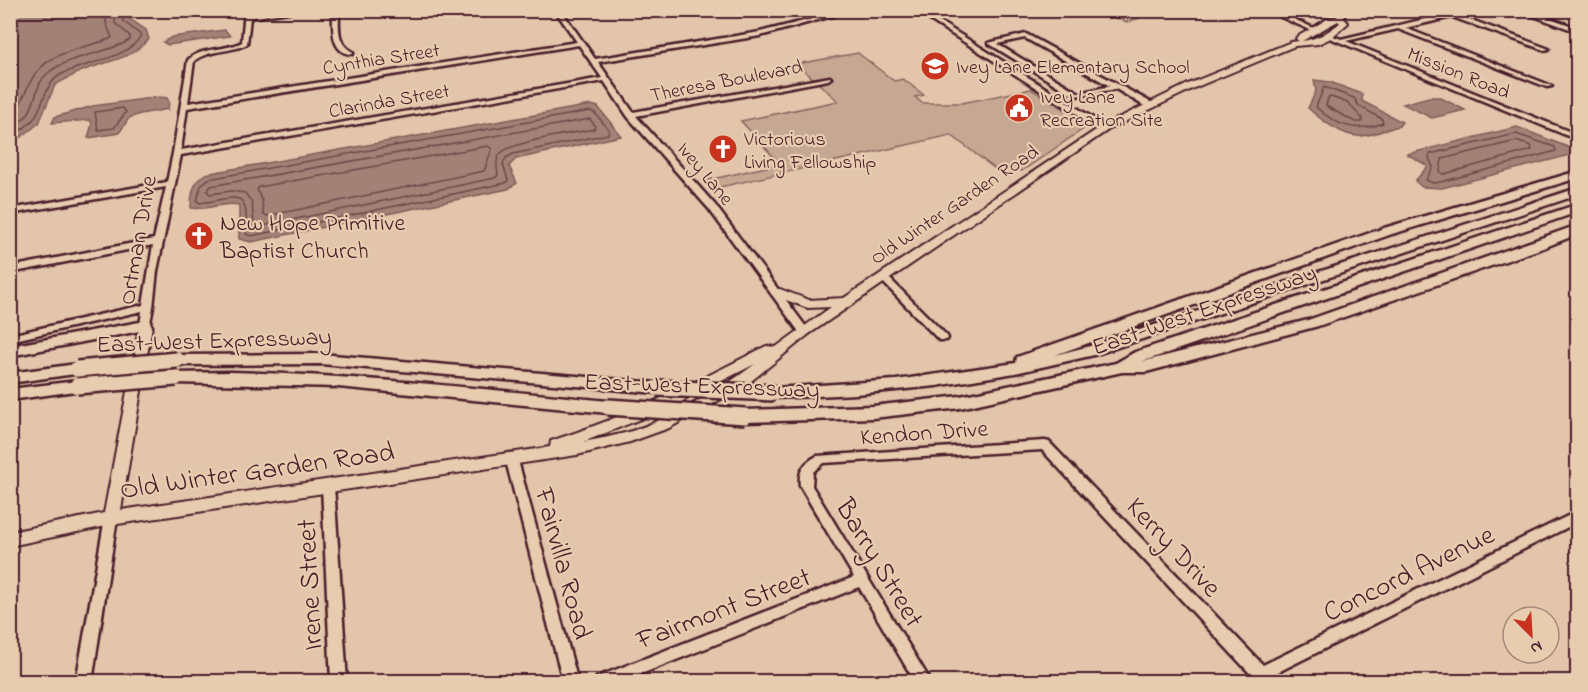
<svg xmlns="http://www.w3.org/2000/svg" width="1588" height="692" font-family="'Indie Flower',sans-serif">
	<style>
		.green { fill: #c6a792; stroke: #88635e; stroke-width: 1.5 }
		.water { fill: #a48176; stroke: #805a58; stroke-width: 1.5 }
		.lines { fill: none; stroke-linecap: round; stroke-linejoin: round }
		.shore { stroke: #6e4649; stroke-width: 1.5 }
		.minor-casing { stroke: #4a1f2b; stroke-width: 5 }
		.major-casing { stroke: #4a1f2b; stroke-width: 4 }
		.highway-casing { stroke: #4a1f2b; stroke-width: 5 }
		.minor { fill: #e8ccaf; fill-rule: evenodd }
		.major { fill: #e8ccaf; fill-rule: evenodd }
		.highway { fill: #e8ccaf; fill-rule: evenodd }
		.highway-bridge-casing { stroke: #4a1f2b; stroke-width: 20; stroke-linecap: butt }
		.highway-bridge { stroke: #e8ccaf; stroke-width: 15 }
		.labels { text-anchor: middle; stroke-width: 4.5; stroke-linejoin: round; paint-order: stroke }
		.far-street-label { font-size: 20px; fill: #4a1f2b; stroke: #e8ccaf }
		.far-poi-label { font-size: 20px; fill: #4a1f2b; stroke: #e8ccaf; text-anchor: start }
		.poi-label { font-size: 24px; fill: #4a1f2b; stroke: #e8ccaf; text-anchor: start }
		.street-label { font-size: 24px; fill: #4a1f2b; stroke: #e8ccaf }
		.near-street-label { font-size: 28px; fill: #4a1f2b; stroke: #e8ccaf }
	</style>
	<rect width="100%" height="100%" fill="#e2c5aa"/>
	<filter id="ink" filterUnits="userSpaceOnUse"><feTurbulence type="fractalNoise" baseFrequency=".0167" numOctaves="2"/><feDisplacementMap in="SourceGraphic" scale="12" xChannelSelector="R" yChannelSelector="G"/><feConvolveMatrix kernelMatrix="1 2 1 2 8 2 1 2 1" color-interpolation-filters="sRGB"/></filter>
	<g filter="url(#ink)">
		<!-- green -->
		<g class="green">
			<path d="M1096,11H1162L1127,22Z"/>
			<path d="M858,53L894,81L903,79L924,95L915,97L922,103H962L1031,89L1086,122V127L1022,171L1018,170L1007,178L951,135L716,188L708,180L780,164L741,121L838,101L797,64Z"/>
		</g>
		<!-- water -->
		<g class="water">
			<path d="M11,10L131,11L127,17L146,30L149,39C132,58 113,60 90,68C78,72 66,79 55,85L39,123L11,145Z"/>
			<path d="M225,30L230,36L168,45L163,42L172,37Z"/>
			<path d="M1314,80L1330,82L1362,94V101L1402,122L1399,126C1387,129 1374,135 1362,136C1344,138 1320,119 1308,108L1316,91Z"/>
			<path d="M159,97L167,98L169,102L168,109L140,114L129,118L119,133L88,138L92,124L90,120L52,123L55,117L93,106Z"/>
			<path d="M1429,97H1439L1465,110L1432,118L1403,104Z"/>
			<path d="M591,105L598,107L621,136L516,159L509,166L517,183L508,189L251,242L239,239V205C224,201 207,211 191,208C191,194 193,182 205,174Z"/>
			<path d="M1517,127L1575,150L1574,154L1442,188L1422,187L1415,181L1428,166L1407,154Z"/>
		</g>
		<g class="lines">
			<!-- shore -->
			<g class="shore">
				<path d="M1324,87L1354,98L1359,106L1382,119L1383,123C1357,133 1336,126 1316,107Z"/>
				<path d="M1331,97L1348,103L1362,118V122H1355L1326,106L1328,98Z"/>
				<path d="M123,108L126,112L114,128L98,130L95,112Z"/>
				<path d="M590,111L595,113L609,130L608,134L513,154L506,158L503,164L508,180L506,183L251,236L246,234C248,188 240,197 200,203L197,201L201,186L208,179Z"/>
				<path d="M10,117C24,104 25,87 36,73C53,50 88,48 112,38L106,23V10"/>
				<path d="M590,119L595,126L594,129C575,133 514,141 501,153C495,159 497,167 498,175L495,178L257,227L254,225L252,203L245,193L231,191L210,194L207,191L211,186Z"/>
				<path d="M10,128C16,124 24,120 28,114C37,101 35,83 48,73C72,54 105,55 130,40V36L115,23V10"/>
				<path d="M1516,134L1555,147L1556,151L1441,182L1433,183L1426,180L1433,167L1429,158L1430,154Z"/>
				<path d="M10,138C18,132 30,125 35,117C44,103 45,84 60,75C84,62 130,59 141,35L123,21L124,10"/>
				<path d="M1516,141L1531,146L1532,150L1444,174L1440,172L1442,159Z"/>
				<path d="M488,146L492,149L484,171L267,216L263,214L262,201L257,190L259,187Z"/>
			</g>
			<!-- minor casing -->
			<g class="minor-casing">
				<g id="minor">
					<path d="M245,10H251L250,15L282,10H302L250,18L247,44C230,53 209,49 194,61L188,103L577,42L555,10H561L595,59L760,32L812,19L796,10H805L818,17L842,10H854L760,36L598,62L633,112L830,77L831,78L828,80L636,116L715,205L809,331L804,334L800,333L709,209L628,117L604,81L181,155L157,271L153,307L149,328H141L140,326L142,311L10,341V335L143,305L153,245L10,273V267L154,239L166,187L10,214V209L167,182L173,153L188,60C203,46 224,52 242,42ZM579,45L602,78L181,150L187,108Z"/>
					<path d="M333,10H339C339,27 336,43 353,52V54C330,54 333,27 333,10Z"/>
					<path d="M911,10H920L929,15L1109,128L1102,130L925,17Z"/>
					<path d="M1265,10H1274L1320,31L1315,32Z"/>
					<path d="M1436,10H1446L1452,13L1475,10L1458,15L1549,49L1544,50L1452,17L1405,28L1552,86L1547,87L1398,29L1346,41L1578,135V140L1325,36L1328,34L1341,39L1446,14Z"/>
					<path d="M1517,10H1527L1578,28V32Z"/>
					<path d="M1026,34L1152,103L1153,105L1146,107L1116,89L1070,97L1069,96L1071,94L988,43ZM1025,38L1110,86L1079,93L997,44Z"/>
					<path d="M883,274L886,275L947,336L948,338L947,340H939L880,279L878,277Z"/>
					<path d="M1045,441L1049,442L1263,665L1578,511V522L1272,675L1276,682H1258L1042,450L823,463L813,472L812,486L931,682H915L859,587L621,682H595L597,677L854,577L800,486C798,471 804,463 817,456Z"/>
					<path d="M511,453L515,454L517,457L578,682H563L505,457L507,454Z"/>
					<path d="M328,481L332,483L334,486L347,682H331L322,486L324,483Z"/>
					<path d="M111,513L116,514L117,518L92,682H76L105,518L106,514Z"/>
				</g>
			</g>
			<!-- major casing -->
			<g class="major-casing">
				<path id="major" d="M1339,10H1347L1344,18L1348,23L1331,38L1318,44L1295,46L1194,88L1108,130L809,334L745,386L669,428L630,442L577,455L111,525L10,546V532L104,513L140,323H150L152,326L121,510L550,447L551,441C626,417 696,383 766,346L776,347L831,307L808,308L772,295L770,292L772,289H780L809,300L844,298L1102,126L1188,84L1291,42L1299,41L1296,39L1297,37L1329,18L1337,17ZM1338,21L1340,23C1328,32 1318,39 1302,41ZM755,364C720,391 671,418 629,432C614,436 598,439 583,442L671,407Z"/>
			</g>
			<!-- highway casing -->
			<g class="highway-casing">
				<g id="highway">
					<path d="M1578,171V178L1392,234L1055,355L1090,346L1578,188V195L1094,355L1015,373L936,386L856,394L775,398L769,397L767,393L769,389L775,388L896,380L1016,363L1017,357L1384,228Z"/>
					<path d="M1578,204V212L1141,362L1308,320L1578,225V234L1543,248L1318,326L1146,372H1122L960,408L873,418L745,422L739,420L737,416L739,412L745,410L873,406L960,396L1116,363L1135,352Z"/>
					<path d="M145,321L152,326L150,329L10,356V346Z"/>
					<path d="M321,354L657,383L663,384L665,388L663,392L657,393L321,364L177,365L169,360L177,355Z"/>
					<path d="M77,364L82,365L85,369L82,373L10,383V373Z"/>
					<path d="M230,372C357,375 482,389 608,401L614,403L616,407L614,411L608,413L338,387L176,383L170,382L168,378L170,374L176,373Z"/>
					<path d="M77,381L83,382L85,386L83,390L10,400V389Z"/>
				</g>
			</g>
			<!-- minor -->
			<use href="#minor" class="minor"/>
			<!-- major -->
			<use href="#major" class="major"/>
			<!-- highway -->
			<use href="#highway" class="highway"/>
			<!-- highway-bridge casing -->
			<g class="highway-bridge-casing">
				<g id="highway-bridge">
					<path d="M77,369L177,360"/>
					<path d="M77,386L176,378"/>
					<path d="M657,388L775,393"/>
					<path d="M608,407L745,416"/>
				</g>
			</g>
			<!-- highway-bridge -->
			<use href="#highway-bridge" class="highway-bridge"/>
		</g>
	</g>
	<!-- icons -->
	<defs>
		<g id="school-disc" transform="scale(1.5)"><circle r="9.5" fill="#c8321e" stroke="#e8ccaf"/><path d="M0-5L7-2L0 1L-7-2ZM-4 1L0 2.5L4 1V4Q0 6-4 4Z" fill="#fff"/></g>
		<g id="civic-disc" transform="scale(1.5)"><circle r="9.5" fill="#c8321e" stroke="#e8ccaf"/><path d="M-.6-6.5H3V-4.5H.6V-3L4-1V1h2V6H-6V1h2V-1L-.6-3ZM-1.2 2.5V6h2.4V2.5Z" fill="#fff"/></g>
		<g id="church-disc" transform="scale(1.5)"><circle r="9.5" fill="#c8321e" stroke="#e8ccaf"/><path d="M-1.2-6h2.4v3.5h3.3v2.4h-3.3V6h-2.4V-.1h-3.3v-2.4h3.3Z" fill="#fff"/></g>
	</defs>
	<g fill-rule="evenodd">
		<use href="#school-disc" x="935" y="66"/>
		<use href="#civic-disc" x="1019" y="108"/>
		<use href="#church-disc" x="723" y="149"/>
		<use href="#church-disc" x="199" y="236"/>
	</g>
	<g class="labels">
		<!-- far-street labels -->
		<g class="far-street-label">
			<text transform="translate(381 58) rotate(-9)" y="7">Cynthia Street</text>
			<text transform="translate(1459 72) rotate(22)" y="7">Mission Road</text>
			<text transform="translate(726 80) rotate(-11)" y="7">Theresa Boulevard</text>
			<text transform="translate(389 100) rotate(-10)" y="7">Clarinda Street</text>
			<text transform="translate(706 173) rotate(50)" y="7">Ivey Lane</text>
			<text transform="translate(954 204) rotate(-34)" y="7">Old Winter Garden Road</text>
		</g>
		<!-- far-poi labels -->
		<g class="far-poi-label">
			<text x="956" y="73">Ivey Lane Elementary School</text>
			<text x="1040" y="103">Ivey Lane<tspan x="1040" dy="23">Recreation Site</tspan></text>
			<text x="744" y="145">Victorious<tspan x="744" dy="23">Living Fellowship</tspan></text>
		</g>
		<!-- poi labels -->
		<g class="poi-label">
			<text x="220" y="230">New Hope Primitive<tspan x="220" dy="28">Baptist Church</tspan></text>
		</g>
		<!-- street labels -->
		<g class="street-label">
			<text transform="translate(137 240) rotate(-80)" y="8">Ortman Drive</text>
			<text transform="translate(1204 309) rotate(-19)" y="8">East-West Expressway</text>
			<text transform="translate(214 340) rotate(-2)" y="8">East-West Expressway</text>
			<text transform="translate(702 385) rotate(2)" y="8">East-West Expressway</text>
			<text transform="translate(924 432) rotate(-4)" y="8">Kendon Drive</text>
		</g>
		<!-- near-street labels -->
		<g class="near-street-label">
			<text transform="translate(257 469) rotate(-8)" y="10">Old Winter Garden Road</text>
			<text transform="translate(1175 546) rotate(47)" y="10">Kerry Drive</text>
			<text transform="translate(881 562) rotate(59)" y="10">Barry Street</text>
			<text transform="translate(565 563) rotate(75)" y="10">Fairvilla Road</text>
			<text transform="translate(1408 572) rotate(-26)" y="10">Concord Avenue</text>
			<text transform="translate(308 585) rotate(-93)" y="10">Irene Street</text>
			<text transform="translate(723 607) rotate(-21)" y="10">Fairmont Street</text>
		</g>
	</g>
	<!-- margin -->
	<rect width="1588" height="692" fill="none" stroke="#e8ccaf" stroke-width="36"/>
	<rect x="18" y="18" width="1552" height="656" fill="none" stroke="#4a1f2b" stroke-width="2" filter="url(#ink)"/>
	<!-- north arrow -->
	<g transform="translate(1531 635) rotate(156)"><circle r="28" fill="#e8ccaf" stroke="#a9877a" stroke-width="1.5"/>
	<path d="M0-4.5L10 22L0 15L-10 22Z" fill="#c8321e"/>
	<text y="-9" font-size="16" font-weight="bold" text-anchor="middle" fill="#4a1f2b">N</text>
	</g>
</svg>
